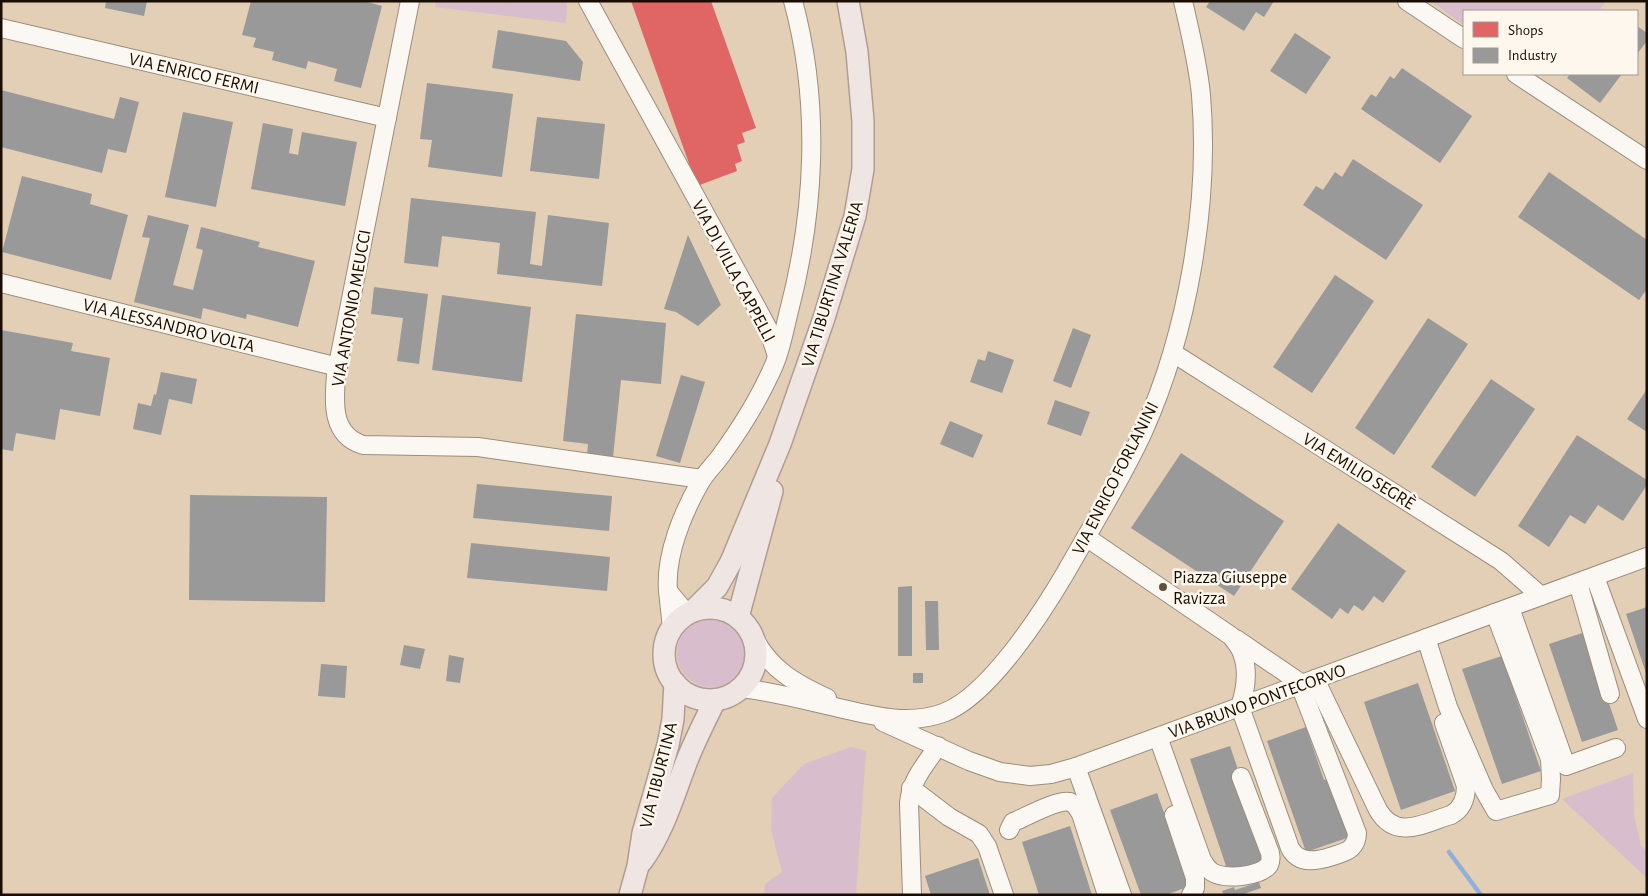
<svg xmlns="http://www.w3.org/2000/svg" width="1648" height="896" font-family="'Alegreya Sans',sans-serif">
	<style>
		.green { fill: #d8bdcd }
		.shops { fill: #e06666 }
		.industry { fill: #999 }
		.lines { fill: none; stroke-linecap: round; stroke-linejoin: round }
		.stream { stroke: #90b0d9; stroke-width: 4.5 }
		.minor-casing { stroke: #9c8d7a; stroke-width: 20 }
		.major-casing { stroke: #b09d92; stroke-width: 24 }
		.minor { stroke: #fbf8f4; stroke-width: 18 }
		.major { stroke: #efe6e3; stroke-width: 21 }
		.poi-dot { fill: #5f5140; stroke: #fef7ee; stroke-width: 2 }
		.labels { text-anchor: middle; stroke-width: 5; stroke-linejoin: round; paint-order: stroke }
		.street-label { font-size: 18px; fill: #190d01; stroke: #fef7ee }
		.poi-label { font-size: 18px; fill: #190d01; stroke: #fef7ee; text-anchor: start }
	</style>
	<rect width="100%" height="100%" fill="#e2cfb6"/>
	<!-- green -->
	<g class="green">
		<path d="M436,1H567L566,23L435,7Z"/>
		<path d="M1431,1H1606L1599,11H1464V25Z"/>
		<circle cx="711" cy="653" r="34"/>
		<path d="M851,747L866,751L856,895H764L765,884L782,872L771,830L772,798L804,764Z"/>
		<path d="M1633,773L1634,815L1641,846L1647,851V878L1562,799Z"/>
	</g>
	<!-- shops -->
	<path class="shops" d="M631,1H711L756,128L742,133L745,142L737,145L742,161L735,164L737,171L697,186Z"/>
	<!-- industry -->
	<g class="industry">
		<path d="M106,1H147L144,16L105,8Z"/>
		<path d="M251,1H364L382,6L361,88L334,81L337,69L308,61L306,69L272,60L274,52L253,47L256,38L242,35Z"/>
		<path d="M1210,1H1274L1264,17L1256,12L1244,31L1206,7Z"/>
		<path d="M1637,26L1647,33V41L1637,54Z"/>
		<path d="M498,30L566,41L583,62L580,81L492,68Z"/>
		<path d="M1295,33L1331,57L1306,94L1270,71Z"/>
		<path d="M1402,68L1472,116L1440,163L1361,109L1371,94L1376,97L1390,76L1394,79Z"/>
		<path d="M1570,74H1622L1600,103L1567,78Z"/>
		<path d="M427,83L513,94L502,177L428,167L432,140L420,139Z"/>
		<path d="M1,90L114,119L120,97L139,102L126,153L108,149L102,173L1,147Z"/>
		<path d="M183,112L233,122L216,207L165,197Z"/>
		<path d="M537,117L605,124L599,179L530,171Z"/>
		<path d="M263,123L293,129L289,153L298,155L302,132L357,142L345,206L251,189Z"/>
		<path d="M1353,159L1423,205L1386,260L1303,205L1316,186L1323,190L1335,172L1342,177Z"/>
		<path d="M1549,172L1647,240V289L1639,300L1518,217Z"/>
		<path d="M22,176L92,194L90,204L128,215L111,280L2,252Z"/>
		<path d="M411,198L536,212L530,264L542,266L548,215L609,223L602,286L497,274L500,243L442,236L438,267L404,263Z"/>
		<path d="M148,215L189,225L173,285L193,290L203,250L196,248L201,227L260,242L258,247L315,261L298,327L247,314L246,319L203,308L201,319L134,302L150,238L142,237Z"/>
		<path d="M688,235L721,305L698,326L676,312L664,309Z"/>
		<path d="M1335,275L1374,301L1312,393L1273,367Z"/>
		<path d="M374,287L428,294L419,364L397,361L403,318L371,314Z"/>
		<path d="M442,295L531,307L522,382L432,370Z"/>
		<path d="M576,314L666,323L661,384L621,380L613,457L587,455L588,444L563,441Z"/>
		<path d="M1428,318L1468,344L1394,455L1355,428Z"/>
		<path d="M1073,328L1091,335L1071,388L1053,381Z"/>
		<path d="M1,330L73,343L71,351L110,358L100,416L60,409L55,440L16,433L13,451L1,449Z"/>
		<path d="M988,351L1014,360L1002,393L970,382L978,359L985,361Z"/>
		<path d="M161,372L197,379L192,404L169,399L161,435L133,429L138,403L151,406L154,394L156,395Z"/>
		<path d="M681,375L705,382L680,463L656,456Z"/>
		<path d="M1491,379L1535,409L1475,497L1431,467Z"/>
		<path d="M1647,389V432L1627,419Z"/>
		<path d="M1055,400L1090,412L1081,436L1047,424Z"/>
		<path d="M950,421L983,435L973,458L940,444Z"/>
		<path d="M1577,435L1647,480V485L1623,521L1598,505L1585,524L1570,515L1549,547L1518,526Z"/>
		<path d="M1181,453L1284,521L1234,596L1131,528Z"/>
		<path d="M477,484L612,496L609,531L473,518Z"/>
		<path d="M190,495L327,497L325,602L189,600Z"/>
		<path d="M1338,523L1406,571L1383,603L1374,596L1363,611L1354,605L1348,614L1340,608L1332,619L1291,589Z"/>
		<path d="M471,543L610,557L607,591L467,578Z"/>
		<path d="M912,586V656H898V587Z"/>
		<path d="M925,601H938L939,650H926Z"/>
		<path d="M1647,607V673H1646L1626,614Z"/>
		<path d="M1585,632L1618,730L1582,742L1549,644Z"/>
		<path d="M404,645L425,649L420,669L400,665Z"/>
		<path d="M449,655L464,658L460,683L446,681Z"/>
		<path d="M1502,656L1541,771L1502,784L1462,669Z"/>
		<path d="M321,664L347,666L345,698L318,696Z"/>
		<rect x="913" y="673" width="10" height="10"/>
		<path d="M1418,683L1455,791L1401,810L1364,702Z"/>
		<path d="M1306,727L1324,780L1330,778L1350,837L1306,852L1267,741Z"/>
		<path d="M1230,746L1269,861L1229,875L1190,759Z"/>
		<path d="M1157,793L1190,886L1166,895H1141L1110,810Z"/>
		<path d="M1070,826L1092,895H1039L1022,842Z"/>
		<path d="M978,858L990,895H931L925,876Z"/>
		<path d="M1259,882L1261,888L1241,895H1224L1222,891L1234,887L1235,890Z"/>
	</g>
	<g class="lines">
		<!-- stream -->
		<path class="stream" d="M1449,852L1481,895"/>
		<!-- minor casing -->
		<g class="minor-casing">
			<g id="minor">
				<path d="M410,1L336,375C334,403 331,435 363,445L478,447L702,479"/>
				<path d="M588,1L758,310L768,329L777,356"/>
				<path d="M1407,1L1464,39"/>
				<path d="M1,28L387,118"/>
				<path d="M1516,74L1647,160"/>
				<path d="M1,283L338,367"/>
				<path d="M1173,353L1501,561L1541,596"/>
				<path d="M1086,537L1231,636C1235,641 1240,647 1242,653C1249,671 1246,689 1240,707L1290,848C1299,865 1317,861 1333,856C1339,854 1347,852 1351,848C1355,844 1357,838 1357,833L1300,685"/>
				<path d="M1595,577L1647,719"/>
				<path d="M1578,583L1610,694"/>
				<path d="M668,591C665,555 683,512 701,481C707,471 716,463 722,454C740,429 756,404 769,376C779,357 783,336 788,315C815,213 821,104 793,1"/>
				<path d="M1510,608L1566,766L1616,748"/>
				<path d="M672,628L668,591L687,614"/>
				<path d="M754,638C771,670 795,683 827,698"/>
				<path d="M1426,638L1448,707L1484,790L1496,811L1550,795L1551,779L1550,759L1495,613"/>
				<path d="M1236,639L1302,684"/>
				<path d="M1315,679L1378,810C1396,841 1424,823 1451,815C1462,809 1466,798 1466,786L1444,723"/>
				<path d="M742,688C773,692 804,700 835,707C870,715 908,726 943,713C988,697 1042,613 1066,572C1092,526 1121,480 1143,432C1188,332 1210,203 1201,95C1198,63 1190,32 1183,1"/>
				<path d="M883,722L969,761L1000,772L1030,776L1051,774L1076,767L1647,557"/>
				<path d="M1158,737L1202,860C1205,864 1207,869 1212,872C1224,880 1260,877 1269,865C1271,861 1271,858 1270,853L1241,777"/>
				<path d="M1076,767L1122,895"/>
				<path d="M911,788L949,817L979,834L987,846L1004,895"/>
				<path d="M1174,815L1195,878V888L1191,895"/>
				<path d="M1009,830L1013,822L1018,820C1029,815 1059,799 1070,802C1076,804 1078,809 1081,814L1107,895"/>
				<path d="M912,895L909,803C911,780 925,765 938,746"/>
			</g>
		</g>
		<!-- major casing -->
		<g class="major-casing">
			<g id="major">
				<circle cx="710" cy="654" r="46"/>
				<path d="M693,611L717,587L731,562L780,444L824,318L855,216L863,169V121L857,52L848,1"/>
				<path d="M738,617L772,491"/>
				<path d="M642,861C663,832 673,797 686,763C694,742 705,721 715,700"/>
				<path d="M630,895L638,866L643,833L668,745L673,719L675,683"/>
			</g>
		</g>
		<!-- minor -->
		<use href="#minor" class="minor"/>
		<!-- major -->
		<use href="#major" class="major"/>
	</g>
	<!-- markers -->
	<circle class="poi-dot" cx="1163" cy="587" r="5"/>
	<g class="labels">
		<!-- street labels -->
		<g class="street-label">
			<text transform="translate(194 73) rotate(13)" y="6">VIA ENRICO FERMI</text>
			<text transform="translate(734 271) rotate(62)" y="6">VIA DI VILLA CAPPELLI</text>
			<text transform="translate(832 284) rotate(-73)" y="6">VIA TIBURTINA VALERIA</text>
			<text transform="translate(351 308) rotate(-80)" y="6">VIA ANTONIO MEUCCI</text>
			<text transform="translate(169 325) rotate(14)" y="6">VIA ALESSANDRO VOLTA</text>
			<text transform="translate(1359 471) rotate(32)" y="6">VIA EMILIO SEGRÈ</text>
			<text transform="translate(1115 478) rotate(-63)" y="6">VIA ENRICO FORLANINI</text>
			<text transform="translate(1257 701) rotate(-20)" y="6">VIA BRUNO PONTECORVO</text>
			<text transform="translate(658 775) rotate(-76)" y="6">VIA TIBURTINA</text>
		</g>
		<!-- poi labels -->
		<g class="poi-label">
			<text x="1173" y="583">Piazza Giuseppe<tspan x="1173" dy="21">Ravizza</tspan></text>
		</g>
	</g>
	<!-- border -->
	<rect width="1648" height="896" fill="none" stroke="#190d01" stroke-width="5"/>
	<!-- legend -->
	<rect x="1463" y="10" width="175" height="65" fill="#fef7ee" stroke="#a2998f"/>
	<rect x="1473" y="22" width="25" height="15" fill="#e06666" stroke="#a2998f"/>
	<text x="1508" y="35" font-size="15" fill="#190d01">Shops</text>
	<rect x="1473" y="48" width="25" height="15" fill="#999999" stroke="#a2998f"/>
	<text x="1508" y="60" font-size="15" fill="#190d01">Industry</text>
</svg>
